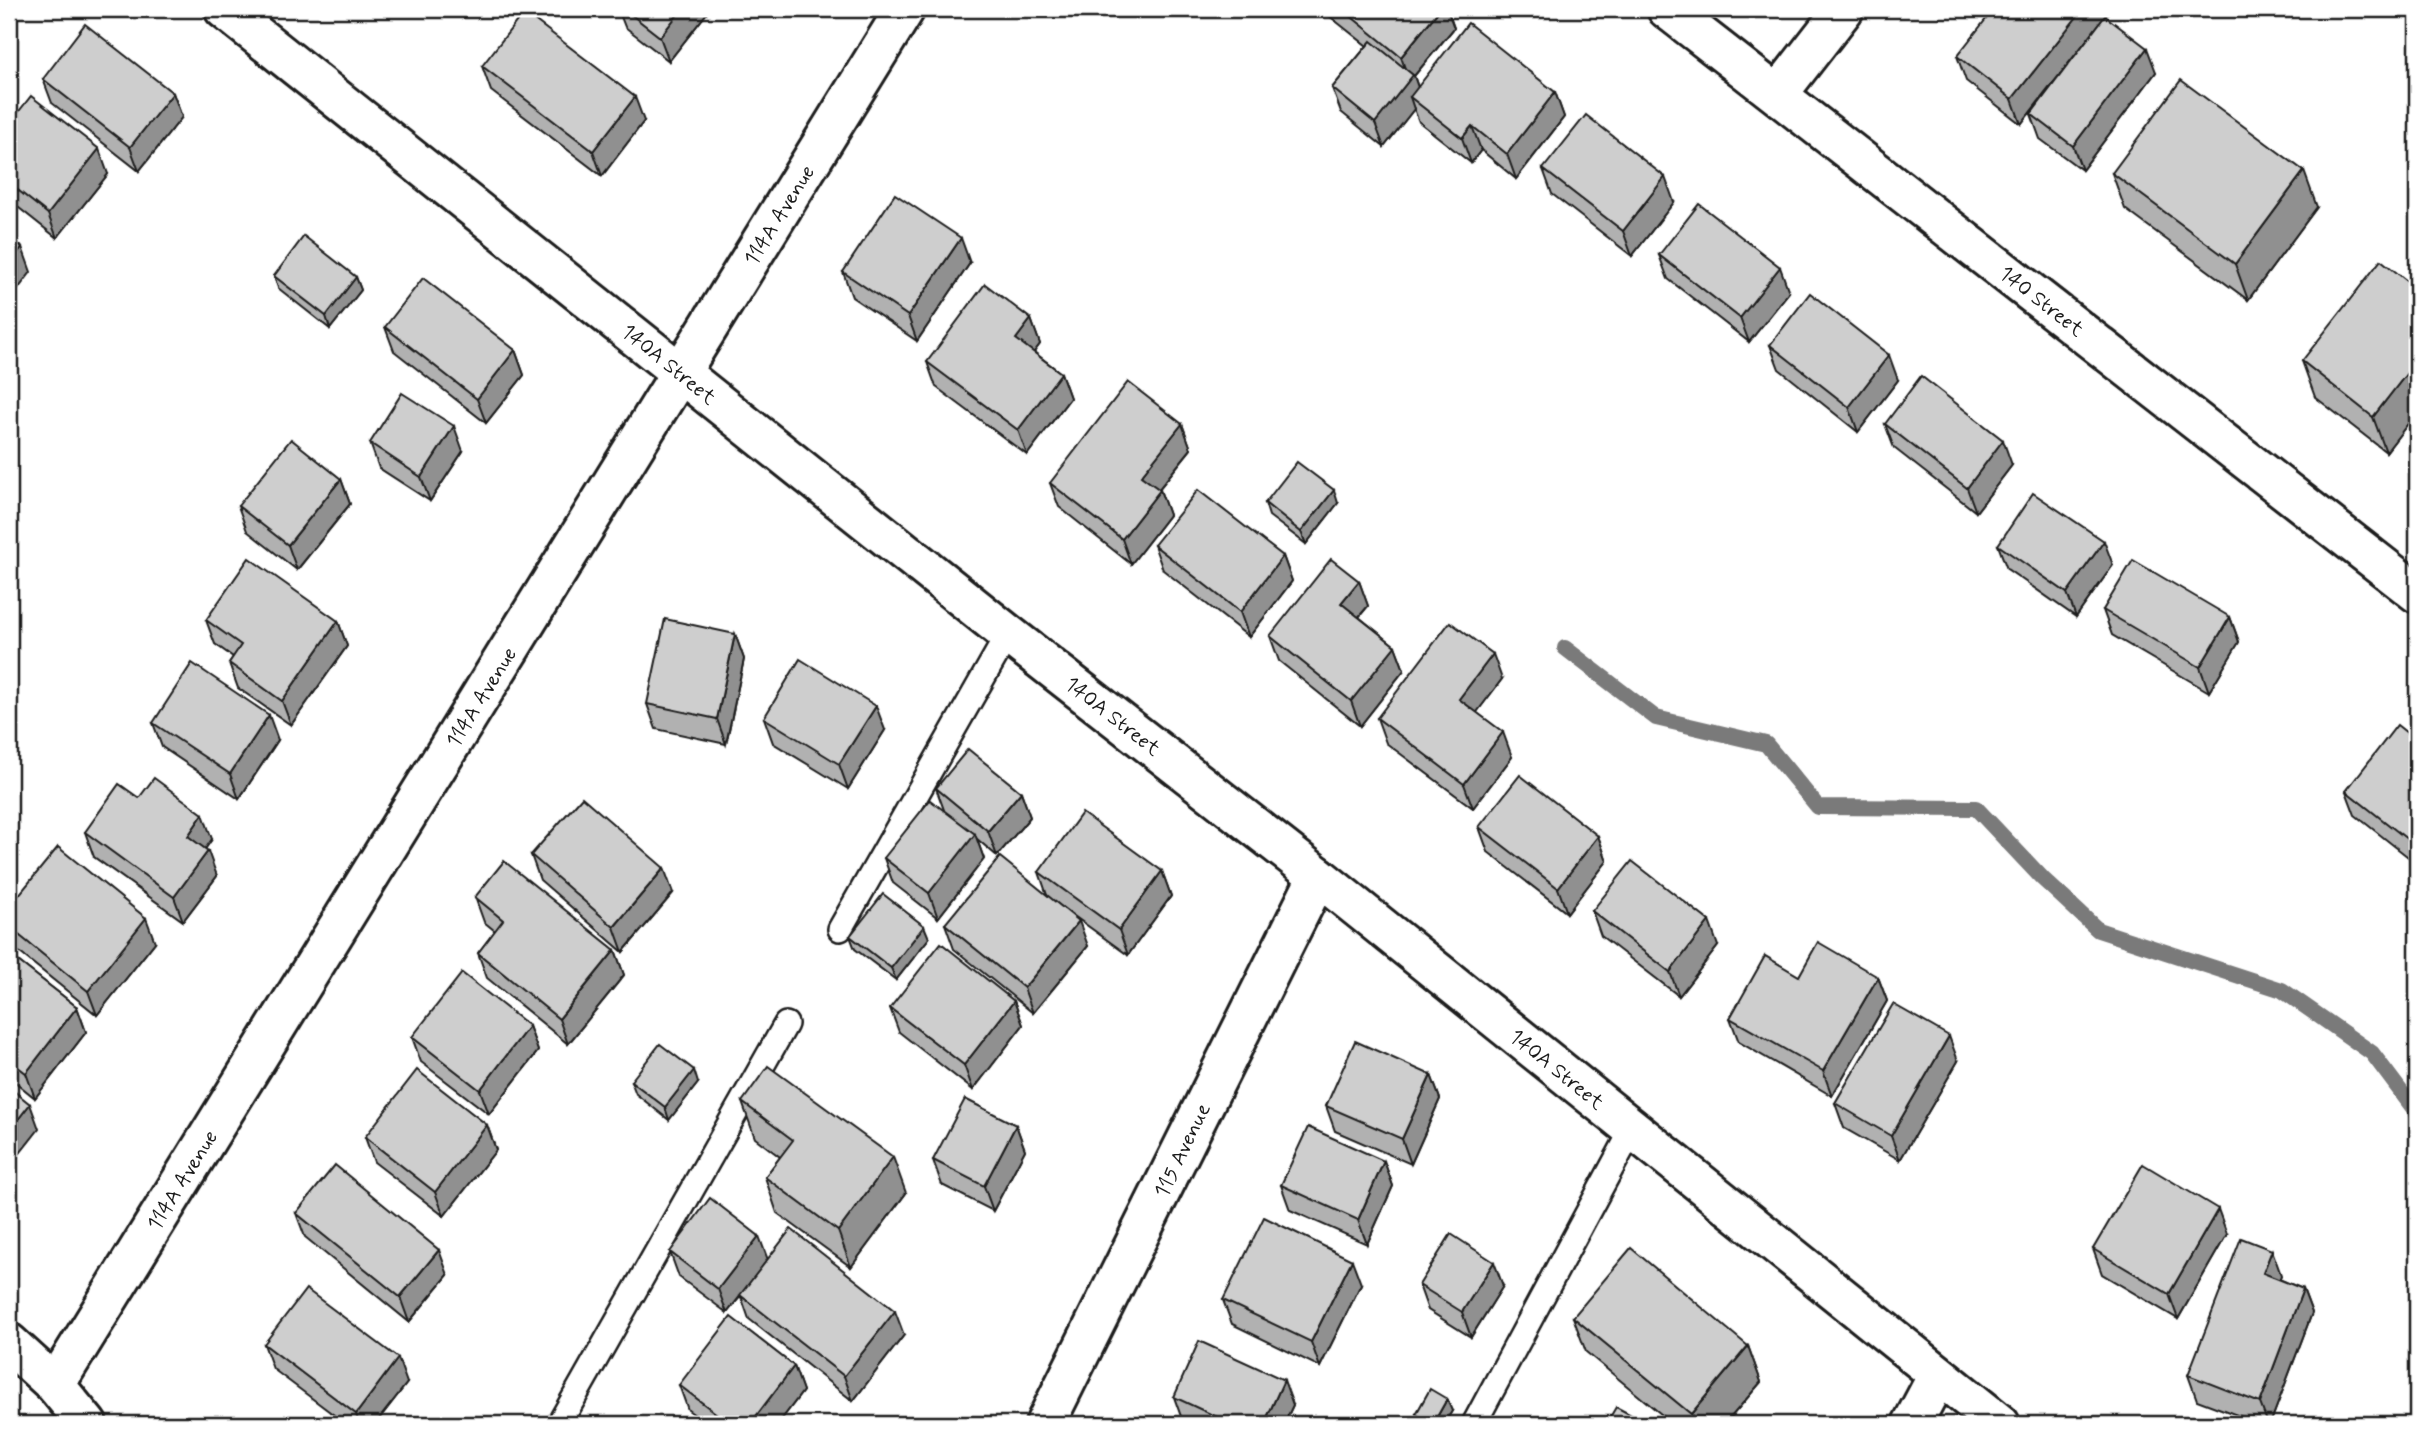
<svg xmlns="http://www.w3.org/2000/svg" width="2426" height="1433" font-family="Mynerve,sans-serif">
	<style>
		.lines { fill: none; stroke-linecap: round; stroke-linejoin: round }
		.stream { stroke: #7a7a7a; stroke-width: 16 }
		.service-casing { stroke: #1c1c1c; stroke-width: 28 }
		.minor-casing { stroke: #1c1c1c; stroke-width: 44 }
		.service { stroke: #fff; stroke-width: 23 }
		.minor { stroke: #fff; stroke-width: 38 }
		.wall { fill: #b1b1b1; stroke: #1c1c1c; stroke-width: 2 }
		.shaded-wall { fill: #909090; stroke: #1c1c1c; stroke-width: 2 }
		.building { fill: #cecece; stroke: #1c1c1c; stroke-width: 2 }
		.labels { text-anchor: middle; stroke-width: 5; stroke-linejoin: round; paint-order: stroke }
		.street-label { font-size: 21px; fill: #1c1c1c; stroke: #fff }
	</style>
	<rect width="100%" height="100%" fill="#fff"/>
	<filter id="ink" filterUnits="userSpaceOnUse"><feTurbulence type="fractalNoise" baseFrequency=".0143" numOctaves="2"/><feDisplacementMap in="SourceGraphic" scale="14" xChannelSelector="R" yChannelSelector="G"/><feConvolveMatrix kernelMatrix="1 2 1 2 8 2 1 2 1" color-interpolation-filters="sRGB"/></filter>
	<g filter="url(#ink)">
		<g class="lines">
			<!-- stream -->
			<path class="stream" d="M1565,648L1656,718L1766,744L1818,807L1976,808L2043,879L2098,930L2282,990L2372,1053L2417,1113"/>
			<!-- service casing -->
			<g class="service-casing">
				<g id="service">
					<path d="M840,929L1008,634"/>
					<path d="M559,1424L786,1024"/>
					<path d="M1474,1424L1632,1130"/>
				</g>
			</g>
			<!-- minor casing -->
			<g class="minor-casing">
				<g id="minor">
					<path d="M224,9L1008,634L1318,876L2000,1424"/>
					<path d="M1667,9L2417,593"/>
					<path d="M1778,94L1844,9"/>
					<path d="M9,1343L55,1385L87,1424"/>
					<path d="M55,1385L905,9"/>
					<path d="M1045,1424L1318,876"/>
					<path d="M1912,1424L1938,1375"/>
				</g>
			</g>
			<!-- service -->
			<use href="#service" class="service"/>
			<!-- minor -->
			<use href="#minor" class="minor"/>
		</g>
		<!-- wall -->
		<g class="wall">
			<path d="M618,9H710L669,61L625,27Z"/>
			<path d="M1326,9H1447L1454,28L1414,76L1418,87L1555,92L1564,117L1516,179L1481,150L1471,163L1419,122L1414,109L1384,147L1341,112L1332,88L1367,46L1328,15Z"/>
			<path d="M2111,9L2105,16L2156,72L2082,170L2040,139L2031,114L2085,42L2021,124L1966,81L1957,56Z"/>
			<path d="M482,66L644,121L602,176L491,91Z"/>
			<path d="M43,79L173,93L182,117L139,171L52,103Z"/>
			<path d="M9,124L108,174L57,238L9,200Z"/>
			<path d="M1543,169L1674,202L1632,256L1552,194Z"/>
			<path d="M2112,173L2317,207L2248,300L2125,209Z"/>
			<path d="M1659,255L1789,292L1749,342L1668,279Z"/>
			<path d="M970,263L917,341L852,297L843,272Z"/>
			<path d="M274,276L356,277L361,290L330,329L278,288Z"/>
			<path d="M2417,289V412L2386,452L2315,397L2302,361Z"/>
			<path d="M1031,319L1040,344L1034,352L1061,373L1070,398L1027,455L936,387L927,362Z"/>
			<path d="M385,327L515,350L524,375L486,423L394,351Z"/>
			<path d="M1770,345L1898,380L1858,432L1779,369Z"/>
			<path d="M1182,424L1191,449L1159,489L1160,490L1169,515L1131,564L1059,507L1050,483Z"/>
			<path d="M1885,424L2012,465L1976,512L1894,448Z"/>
			<path d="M370,443L463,451L430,501L379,468Z"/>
			<path d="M341,479L350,504L297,570L247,531L238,506Z"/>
			<path d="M1265,503H1338L1306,544L1269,516Z"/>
			<path d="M1154,545L1283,556L1292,581L1249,637L1163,570Z"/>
			<path d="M1998,545L2113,565L2076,617L2007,569Z"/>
			<path d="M1359,581L1368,606L1359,617L1395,646L1404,670L1360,726L1279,661L1270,636Z"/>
			<path d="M2103,610L2230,617L2239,642L2209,692L2112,635Z"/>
			<path d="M206,620L338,621L347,646L291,725L238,688L229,663L233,657L215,644Z"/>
			<path d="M735,634L744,659L726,744L656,729L647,704Z"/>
			<path d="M1502,679L1476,713L1512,757L1473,808L1386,743L1377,718Z"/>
			<path d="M764,718L885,730L848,789L773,743Z"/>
			<path d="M153,723L278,740L239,799L162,747Z"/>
			<path d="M2417,741V864L2355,815L2346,791Z"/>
			<path d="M936,788L1021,792L1030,817L997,856L977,839L984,859L938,918L893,883L884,858L944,810Z"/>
			<path d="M139,798L212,839L205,849L217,876L183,921L94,857L85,832Z"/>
			<path d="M1479,827L1598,836L1607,861L1567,913L1488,852Z"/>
			<path d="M531,855L673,893L623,952L540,880Z"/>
			<path d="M1162,871L1171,896L1128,955L1056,903L1088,946L1033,1013L954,949L945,924L1047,895L1039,872Z"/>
			<path d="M475,897L615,950L624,975L568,1044L487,978L478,953L495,931L484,922Z"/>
			<path d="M1592,911L1718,946L1679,996L1601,936Z"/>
			<path d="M9,927L155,942L97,1015L9,944Z"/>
			<path d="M850,936L929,938L896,980L855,949Z"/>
			<path d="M9,954L77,1007L86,1032L35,1098L9,1077Z"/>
			<path d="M1799,976L1878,977L1887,1001L1832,1096L1739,1042L1730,1018Z"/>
			<path d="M1014,1001L1023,1025L973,1090L899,1032L890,1008Z"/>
			<path d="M529,1026L538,1051L489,1114L421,1062L412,1037Z"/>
			<path d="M1958,1061L1900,1160L1844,1128L1835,1103Z"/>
			<path d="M1431,1075L1440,1099L1411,1164L1335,1131L1326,1106Z"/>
			<path d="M631,1081L698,1083L669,1120L636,1094Z"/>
			<path d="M742,1102L906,1193L851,1267L777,1213L765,1177L780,1157L755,1138Z"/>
			<path d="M487,1125L496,1150L444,1216L374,1162L365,1137Z"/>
			<path d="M1016,1125L1025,1150L993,1211L942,1185L933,1160Z"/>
			<path d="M1384,1161L1393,1186L1367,1244L1290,1210L1281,1185Z"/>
			<path d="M296,1213L448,1275L409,1322L305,1237Z"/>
			<path d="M2227,1234L2178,1319L2102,1274L2093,1249Z"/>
			<path d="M670,1252L767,1260L904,1335L853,1401L749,1319L741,1296L727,1313L679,1277Z"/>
			<path d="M2281,1275L2279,1279L2303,1289L2312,1313L2270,1424H2261L2197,1400L2188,1375Z"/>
			<path d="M1361,1284L1320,1367L1232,1324L1223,1300Z"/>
			<path d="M1419,1285L1503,1286L1471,1337L1428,1310Z"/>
			<path d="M1573,1317L1748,1346L1761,1382L1725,1424H1673L1586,1352Z"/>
			<path d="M264,1344L407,1383L375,1424H346L273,1369Z"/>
			<path d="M794,1366L803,1391L778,1424H707L688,1410L679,1385Z"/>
			<path d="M1174,1397L1293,1405L1284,1424H1188L1183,1422Z"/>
			<path d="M1452,1411L1444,1424H1411L1418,1419L1416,1414Z"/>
		</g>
		<!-- shaded-wall -->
		<g class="shaded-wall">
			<path d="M682,9H710L669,61L660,37Z"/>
			<path d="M1440,9H1447L1454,28L1414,76L1422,99L1410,97L1414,109L1384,147L1375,123L1409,80L1401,57Z"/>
			<path d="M2083,9H2111L2021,124L2012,99Z"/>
			<path d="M2147,48L2156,72L2082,170L2073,146Z"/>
			<path d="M1555,92L1564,117L1516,179L1507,154Z"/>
			<path d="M173,93L182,117L139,171L130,147Z"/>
			<path d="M635,97L644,121L602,176L593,151Z"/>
			<path d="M1472,126L1481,150L1471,163L1462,138Z"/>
			<path d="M99,149L108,174L57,238L48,214Z"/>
			<path d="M2304,171L2317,207L2248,300L2235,264Z"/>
			<path d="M1665,177L1674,202L1632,256L1623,231Z"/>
			<path d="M961,238L970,263L917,341L908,316Z"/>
			<path d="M22,247L31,272L9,301V264Z"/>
			<path d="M1780,267L1789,292L1749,342L1740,318Z"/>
			<path d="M356,277L361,290L330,329L326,316Z"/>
			<path d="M1031,319L1040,344L1025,364L1016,339Z"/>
			<path d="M515,350L524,375L486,423L477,399Z"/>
			<path d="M1889,355L1898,380L1858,432L1849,407Z"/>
			<path d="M2417,360V412L2386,452L2373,417Z"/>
			<path d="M1061,373L1070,398L1027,455L1018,430Z"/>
			<path d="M1182,424L1191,449L1150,500L1141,476Z"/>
			<path d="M454,426L463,451L430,501L421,477Z"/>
			<path d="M2003,440L2012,465L1976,512L1967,488Z"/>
			<path d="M341,479L350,504L297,570L288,545Z"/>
			<path d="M1160,490L1169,515L1131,564L1122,539Z"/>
			<path d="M1334,490L1338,503L1306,544L1301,532Z"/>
			<path d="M2104,541L2113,565L2076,617L2067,593Z"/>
			<path d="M1283,556L1292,581L1249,637L1240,612Z"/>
			<path d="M1359,581L1368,606L1350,627L1341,603Z"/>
			<path d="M2230,617L2239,642L2209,692L2200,667Z"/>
			<path d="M338,621L347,646L291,725L282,701Z"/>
			<path d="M735,634L744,659L726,744L717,719Z"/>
			<path d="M1395,646L1404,670L1360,726L1351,701Z"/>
			<path d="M1493,654L1502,679L1468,724L1459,699Z"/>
			<path d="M876,706L885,730L848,789L839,764Z"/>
			<path d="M269,715L278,740L239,799L230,774Z"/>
			<path d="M1503,732L1512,757L1473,808L1464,784Z"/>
			<path d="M1021,792L1030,817L997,856L988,831Z"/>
			<path d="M203,814L212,839L197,861L188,836Z"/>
			<path d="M975,834L984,859L938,918L929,893Z"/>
			<path d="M1598,836L1607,861L1567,913L1558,888Z"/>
			<path d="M208,851L217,876L183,921L174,897Z"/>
			<path d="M664,868L673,893L623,952L614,927Z"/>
			<path d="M1162,871L1171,896L1128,955L1119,930Z"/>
			<path d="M146,918L155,942L97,1015L88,991Z"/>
			<path d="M1079,921L1088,946L1033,1013L1024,988Z"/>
			<path d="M1709,921L1718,946L1679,996L1670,972Z"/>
			<path d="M924,926L929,938L896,980L891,968Z"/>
			<path d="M615,950L624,975L568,1044L559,1019Z"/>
			<path d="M1878,977L1887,1001L1832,1096L1823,1071Z"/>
			<path d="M1014,1001L1023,1025L973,1090L964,1065Z"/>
			<path d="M77,1007L86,1032L35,1098L26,1073Z"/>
			<path d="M529,1026L538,1051L489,1114L480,1090Z"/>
			<path d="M1949,1036L1958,1061L1900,1160L1891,1136Z"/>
			<path d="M694,1070L698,1083L669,1120L665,1107Z"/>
			<path d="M1431,1075L1440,1099L1411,1164L1402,1139Z"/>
			<path d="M30,1104L39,1129L9,1167V1131Z"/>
			<path d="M487,1125L496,1150L444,1216L435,1192Z"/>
			<path d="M1016,1125L1025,1150L993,1211L984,1186Z"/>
			<path d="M893,1157L906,1193L851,1267L838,1231Z"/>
			<path d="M1384,1161L1393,1186L1367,1244L1358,1220Z"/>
			<path d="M2218,1209L2227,1234L2178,1319L2169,1294Z"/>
			<path d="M759,1236L768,1260L727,1313L718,1289Z"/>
			<path d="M439,1250L448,1275L409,1322L400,1297Z"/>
			<path d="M2272,1250L2281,1275L2272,1298L2263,1273Z"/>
			<path d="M1352,1260L1361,1284L1320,1367L1311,1342Z"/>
			<path d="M1494,1262L1503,1286L1471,1337L1462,1312Z"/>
			<path d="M2303,1289L2312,1313L2270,1424H2268L2260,1403Z"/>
			<path d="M895,1311L904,1335L853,1401L844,1376Z"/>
			<path d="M1748,1346L1761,1382L1725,1424H1694L1691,1414Z"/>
			<path d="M398,1358L407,1383L375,1424H359L356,1414Z"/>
			<path d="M794,1366L803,1391L778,1424H750Z"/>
			<path d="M1284,1380L1293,1405L1284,1424H1264Z"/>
			<path d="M1447,1399L1452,1411L1444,1424H1433Z"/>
		</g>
		<!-- building -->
		<g class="building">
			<path d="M624,9H682L660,37Z"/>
			<path d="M1342,9H1440L1401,57Z"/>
			<path d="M1994,9H2083L2012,99L1957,56Z"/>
			<path d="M524,12L635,97L593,151L482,66Z"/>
			<path d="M2105,16L2147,48L2073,146L2031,114Z"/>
			<path d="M1468,23L1555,92L1507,154L1472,126L1462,138L1410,97Z"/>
			<path d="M85,24L173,93L130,147L43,79Z"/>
			<path d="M1371,41L1413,75L1375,123L1332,88Z"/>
			<path d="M2181,80L2304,171L2235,264L2112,173Z"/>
			<path d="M31,96L99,149L48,214L9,183V124Z"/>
			<path d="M1586,115L1665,177L1623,231L1543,169Z"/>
			<path d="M895,194L961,238L908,316L843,272Z"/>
			<path d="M1699,204L1780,267L1740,318L1659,255Z"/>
			<path d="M304,236L356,277L326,316L274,276Z"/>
			<path d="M9,237L22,247L9,264Z"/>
			<path d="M2381,260L2417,289V360L2373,417L2302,361Z"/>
			<path d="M423,278L515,350L477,399L385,327Z"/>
			<path d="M985,284L1031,319L1016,339L1061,373L1018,430L927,362Z"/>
			<path d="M1810,293L1889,355L1849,407L1770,345Z"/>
			<path d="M1921,376L2003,440L1967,488L1885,424Z"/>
			<path d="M1128,382L1182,424L1141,476L1160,490L1122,539L1050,483Z"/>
			<path d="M402,393L454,426L421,477L370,443Z"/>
			<path d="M291,439L341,479L288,545L238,506Z"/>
			<path d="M1297,462L1334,490L1301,532L1265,503Z"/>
			<path d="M1198,490L1283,556L1240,612L1154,545Z"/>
			<path d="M2033,493L2104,541L2067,593L1998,545Z"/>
			<path d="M249,558L338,621L282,701L229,663L241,645L206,620Z"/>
			<path d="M1331,559L1359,581L1341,603L1395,646L1351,701L1270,636Z"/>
			<path d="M2133,560L2230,617L2200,667L2103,610Z"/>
			<path d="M665,619L735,634L717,719L647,704Z"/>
			<path d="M1450,622L1493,654L1459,699L1503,732L1464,784L1377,718Z"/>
			<path d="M800,659L876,706L839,764L764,718Z"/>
			<path d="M192,663L269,715L230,774L153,723Z"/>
			<path d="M2397,725L2417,741V847L2346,791Z"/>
			<path d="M968,749L1021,792L988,831L936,788Z"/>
			<path d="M1520,775L1598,836L1558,888L1479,827Z"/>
			<path d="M154,778L203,814L188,836L208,851L174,897L85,832L119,784L139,798Z"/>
			<path d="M582,797L664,868L614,927L531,855Z"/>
			<path d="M930,800L975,834L929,893L884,858Z"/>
			<path d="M1082,813L1162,871L1119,930L1039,872Z"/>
			<path d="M58,847L146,918L88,991L9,927V907Z"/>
			<path d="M1000,857L1079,921L1024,988L945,924Z"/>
			<path d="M504,861L615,950L559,1019L478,953L503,920L475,897Z"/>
			<path d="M1632,861L1709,921L1670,972L1592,911Z"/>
			<path d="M883,894L924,926L891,968L850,936Z"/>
			<path d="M1818,942L1878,977L1823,1071L1730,1018L1765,956L1799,976Z"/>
			<path d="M941,943L1014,1001L964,1065L890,1008Z"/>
			<path d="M9,954L77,1007L26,1073L9,1060Z"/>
			<path d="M462,973L529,1026L480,1090L412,1037Z"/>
			<path d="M1893,1004L1949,1036L1891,1136L1835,1103Z"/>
			<path d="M1355,1041L1431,1075L1402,1139L1326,1106Z"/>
			<path d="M660,1044L694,1070L665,1107L631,1081Z"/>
			<path d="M768,1066L893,1157L838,1231L765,1177L793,1140L742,1102Z"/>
			<path d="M417,1070L487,1125L435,1192L365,1137Z"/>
			<path d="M9,1087L30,1104L9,1131Z"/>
			<path d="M965,1099L1016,1125L984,1186L933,1160Z"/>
			<path d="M1308,1127L1384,1161L1358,1220L1281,1185Z"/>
			<path d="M2143,1164L2218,1209L2169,1294L2093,1249Z"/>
			<path d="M335,1165L439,1250L400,1297L296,1213Z"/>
			<path d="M710,1198L759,1236L718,1289L670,1252Z"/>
			<path d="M1264,1217L1352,1260L1311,1342L1223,1300Z"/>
			<path d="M791,1229L895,1311L844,1376L740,1295Z"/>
			<path d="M1451,1234L1494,1262L1462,1312L1419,1285Z"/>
			<path d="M2241,1238L2272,1250L2263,1273L2303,1289L2260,1403L2188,1375Z"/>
			<path d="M1631,1248L1748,1346L1691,1414L1573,1317Z"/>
			<path d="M306,1289L398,1358L356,1414L264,1344Z"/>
			<path d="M731,1317L794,1366L750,1424H730L679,1385Z"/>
			<path d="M1199,1341L1284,1380L1264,1424H1232L1174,1397Z"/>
			<path d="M1430,1389L1447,1399L1433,1424L1416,1414Z"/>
			<path d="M1616,1407L1648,1424H1606Z"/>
			<path d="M1414,1417L1427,1424H1411Z"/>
		</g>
	</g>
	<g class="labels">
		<!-- street labels -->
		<g class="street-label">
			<text transform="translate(779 215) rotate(-58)" y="7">114A Avenue</text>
			<text transform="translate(2042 301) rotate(38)" y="7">140 Street</text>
			<text transform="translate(669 364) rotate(39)" y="7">140A Street</text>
			<text transform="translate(481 697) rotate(-58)" y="7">114A Avenue</text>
			<text transform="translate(1113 716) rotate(38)" y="7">140A Street</text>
			<text transform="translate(1557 1069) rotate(39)" y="7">140A Street</text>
			<text transform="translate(1182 1150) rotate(-64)" y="7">115 Avenue</text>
			<text transform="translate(182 1180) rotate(-58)" y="7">114A Avenue</text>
		</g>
	</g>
	<!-- margin -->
	<rect width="2426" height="1433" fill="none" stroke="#fff" stroke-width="35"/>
	<rect x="18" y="18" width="2391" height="1398" fill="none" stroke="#1c1c1c" stroke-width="2.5" filter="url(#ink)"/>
</svg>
